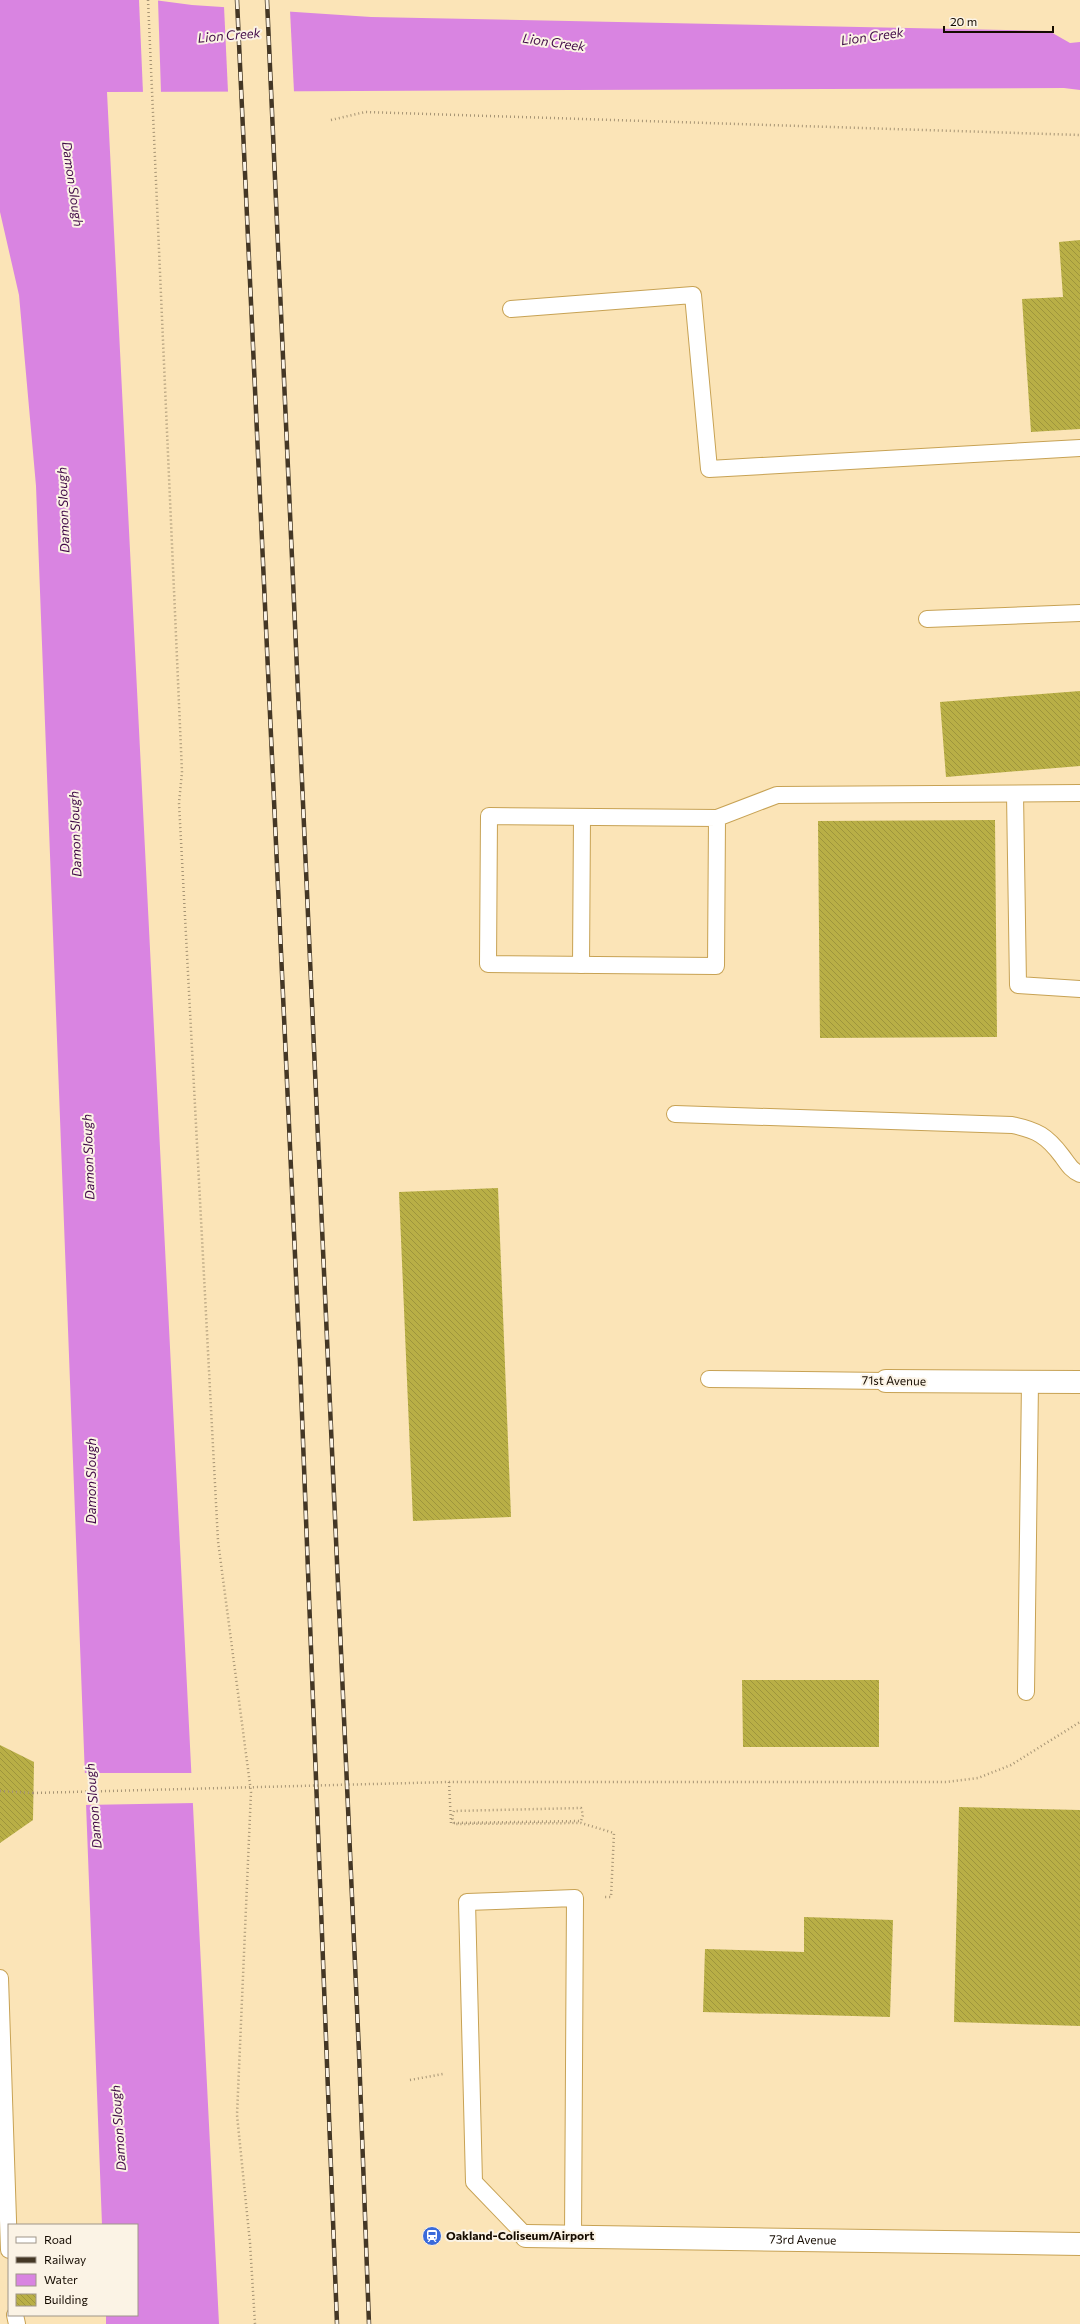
<svg xmlns="http://www.w3.org/2000/svg" width="1080" height="2324" font-family="Commissioner,sans-serif">
	<style>
		.water { fill: #d984e1 }
		.pier { fill: #fbe4b7 }
		.building { fill: url(#building-back-hatch) }
		.lines { fill: none; stroke-linecap: round; stroke-linejoin: round }
		.lane-casing { stroke: #c7a254; stroke-width: 18 }
		.street-casing { stroke: #c7a254; stroke-width: 24 }
		.path { stroke: #a69474; stroke-width: 2.5; stroke-dasharray: 1 3; stroke-linecap: butt }
		.lane { stroke: #fff; stroke-width: 16 }
		.street { stroke: #fff; stroke-width: 22 }
		.rail-casing { stroke: #443725; stroke-width: 4.5 }
		.rail { stroke: #fbf3e5; stroke-width: 3; stroke-dasharray: 9; stroke-linecap: butt }
		.path-bridge { stroke: #a69474; stroke-width: 2.5; stroke-dasharray: 1 3; stroke-linecap: butt }
		.labels { text-anchor: middle; stroke-width: 4; stroke-linejoin: round; paint-order: stroke }
		.street-label { font-size: 12px; fill: #150b00; stroke: #fbf3e5 }
		.poi-label { font-size: 12px; font-weight: bold; fill: #150b00; stroke: #fbf3e5; text-anchor: start }
		.water-label { font-size: 13px; font-style: italic; fill: #420c48; stroke: #fbf3e5 }
	</style>
	<defs>
		<pattern id="building-back-hatch" width="6" height="6" patternUnits="userSpaceOnUse"><rect width="6" height="6" fill="#b9af46"/><path d="M-1 5l2 2M0 0l6 6M5-1l2 2" fill="none" stroke="#9e953c"/></pattern>
	</defs>
	<rect width="100%" height="100%" fill="#fbe4b7"/>
	<!-- water -->
	<path class="water" d="M0,0H154L192,5L371,17L1049,31L1070,43L1080,42V90L1064,88L107,92L219,2324H106V2315H137V2225H102L36,486L19,295L0,212Z"/>
	<!-- pier -->
	<g class="pier">
		<path d="M139,0H158L161,93H143Z"/>
		<path d="M224,6L290,10L294,92H228Z"/>
		<path d="M83,1773H193L195,1803L84,1805Z"/>
	</g>
	<!-- building -->
	<g class="building">
		<path d="M1080,240V429L1031,432L1022,299L1063,297L1059,242Z"/>
		<path d="M1080,691V766L946,777L940,702Z"/>
		<path d="M995,820L997,1037L820,1038L818,821Z"/>
		<path d="M498,1188L511,1517L413,1521L399,1192Z"/>
		<path d="M742,1680H879V1747H743Z"/>
		<path d="M0,1745L34,1762L33,1820L0,1843Z"/>
		<path d="M959,1807L1080,1810V2026L954,2022Z"/>
		<path d="M804,1917L893,1920L890,2017L703,2012L705,1949L804,1952Z"/>
	</g>
	<g class="lines">
		<!-- lane casing -->
		<g class="lane-casing">
			<g id="lane">
				<path d="M511,309L693,295L709,469L1080,448"/>
				<path d="M927,619L1080,613"/>
				<path d="M1015,794L1018,985L1080,989"/>
				<path d="M717,818L716,966L488,964L489,816L717,818L777,795L1080,793"/>
				<path d="M581,965L582,817"/>
				<path d="M675,1114L1012,1125C1037,1130 1047,1136 1062,1156C1068,1164 1071,1170 1080,1174"/>
				<path d="M709,1379L886,1381"/>
				<path d="M1026,1692L1030,1382"/>
				<path d="M0,1978L9,2250"/>
				<path d="M526,2236L474,2182L467,1902L575,1898L573,2236"/>
				<path d="M15,2315L17,2324"/>
			</g>
		</g>
		<!-- street casing -->
		<g class="street-casing">
			<g id="street">
				<path d="M886,1381L1080,1382"/>
				<path id="s1" d="M526,2236L1080,2244"/>
			</g>
		</g>
		<!-- path -->
		<g class="path">
			<path d="M148,0L182,772L179,803L218,1541L251,1792L237,2115L250,2243L255,2324"/>
			<path d="M331,120L365,112L1080,135"/>
			<path d="M0,1791L33,1793"/>
			<path d="M454,1811L452,1817L454,1824L581,1823L614,1833L611,1897H603"/>
			<path d="M410,2080L443,2074"/>
		</g>
		<!-- lane -->
		<use href="#lane" class="lane"/>
		<!-- street -->
		<use href="#street" class="street"/>
		<!-- rail casing -->
		<g class="rail-casing">
			<g id="rail">
				<path d="M237,0L300,1363L337,2324"/>
				<path d="M267,0L359,2053L369,2324"/>
			</g>
		</g>
		<!-- rail -->
		<use href="#rail" class="rail"/>
		<!-- path-bridge -->
		<g class="path-bridge">
			<path d="M449,1782L451,1823L581,1821L583,1815L581,1808L454,1811"/>
			<path d="M33,1793L449,1782H946L978,1778L1011,1765L1080,1722"/>
		</g>
	</g>
	<!-- icons -->
	<defs>
		<g id="station-disc" transform="scale(1)"><circle r="9.5" fill="#3a6ada" stroke="#fbf3e5"/><path d="M-3-6H3Q5-6 5-4V2Q5 4 3 4L4.5 6H3L1.5 4h-3L-3 6H-4.5L-3 4Q-5 4-5 2V-4Q-5-6-3-6ZM-3.5-4v3h7v-3ZM-3.5 1v1.5H-2V1ZM2 1v1.5H3.5V1Z" fill="#fff"/></g>
	</defs>
	<g fill-rule="evenodd">
		<use href="#station-disc" x="432" y="2236"/>
	</g>
	<g class="labels">
		<!-- street labels -->
		<g class="street-label">
			<text transform="translate(894 1381) rotate(1)" y="4">71st Avenue</text>
			<text dy="4" stroke="none"><textPath href="#s1" startOffset="277">73rd Avenue</textPath></text>
		</g>
		<!-- poi labels -->
		<g class="poi-label">
			<text x="446" y="2240">Oakland-Coliseum/Airport</text>
		</g>
		<!-- water labels -->
		<g class="water-label">
			<text transform="translate(229 35) rotate(-5)" y="5">Lion Creek</text>
			<text transform="translate(872 36) rotate(-8)" y="5">Lion Creek</text>
			<text transform="translate(554 42) rotate(8)" y="5">Lion Creek</text>
			<text transform="translate(73 184) rotate(82)" y="5">Damon Slough</text>
			<text transform="translate(63 510) rotate(-92)" y="5">Damon Slough</text>
			<text transform="translate(75 834) rotate(-92)" y="5">Damon Slough</text>
			<text transform="translate(88 1157) rotate(-92)" y="5">Damon Slough</text>
			<text transform="translate(91 1481) rotate(-90)" y="5">Damon Slough</text>
			<text transform="translate(93 1806) rotate(-95)" y="5">Damon Slough</text>
			<text transform="translate(118 2128) rotate(-94)" y="5">Damon Slough</text>
		</g>
	</g>
	<!-- legend -->
	<rect x="8" y="2224" width="130" height="92" fill="#fbf3e5" stroke="#9f9689"/>
	<rect x="16" y="2237" width="20" height="6" fill="#ffffff" stroke="#9f9689"/>
	<text x="44" y="2244" font-size="12" fill="#150b00">Road</text>
	<rect x="16" y="2257" width="20" height="6" fill="#443725" stroke="#9f9689"/>
	<text x="44" y="2264" font-size="12" fill="#150b00">Railway</text>
	<rect x="16" y="2274" width="20" height="12" fill="#d984e1" stroke="#9f9689"/>
	<text x="44" y="2284" font-size="12" fill="#150b00">Water</text>
	<rect x="16" y="2294" width="20" height="12" fill="url(#building-back-hatch)" stroke="#9f9689"/>
	<text x="44" y="2304" font-size="12" fill="#150b00">Building</text>
	<!-- scale -->
	<path d="M944 26v6h109v-6" fill="none" stroke="#150b00" stroke-width="2"/>
	<text x="950" y="26" font-size="12" fill="#150b00" stroke="#fbf3e5" stroke-width="3" paint-order="stroke">20 m</text>
</svg>
